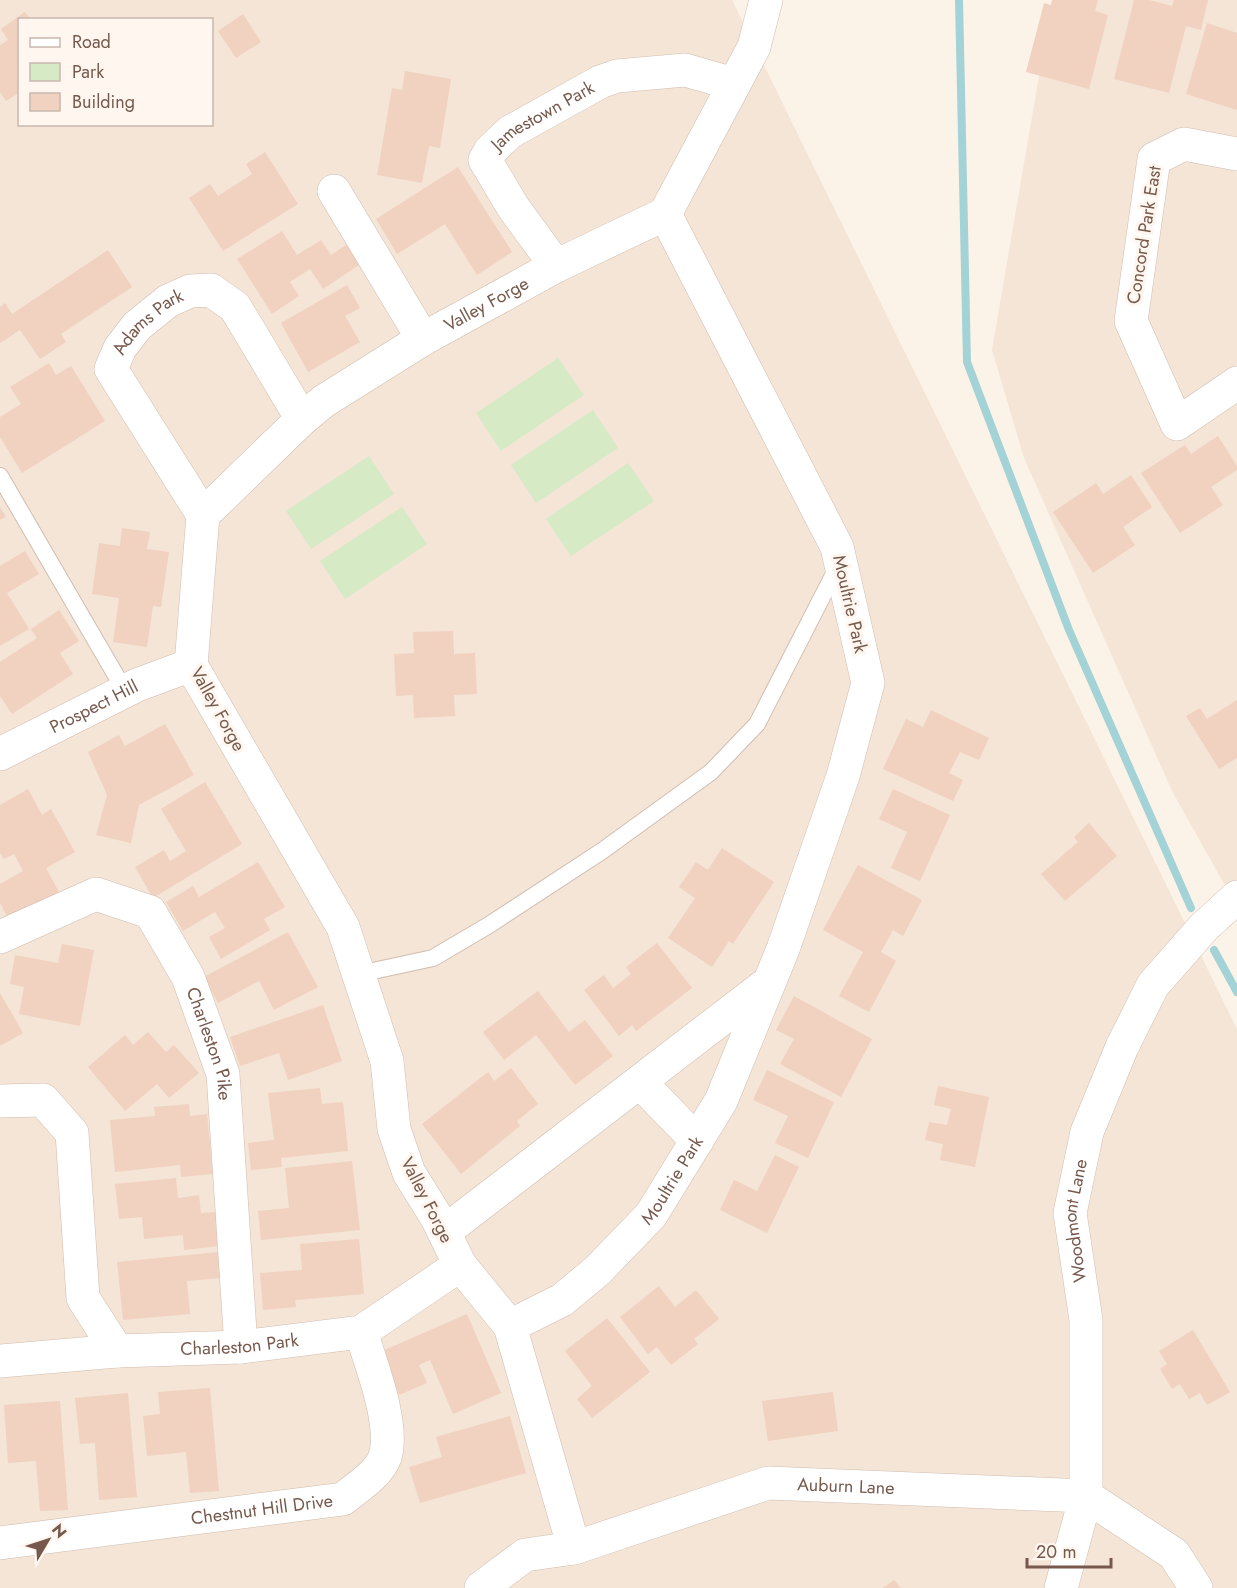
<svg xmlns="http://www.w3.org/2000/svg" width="1237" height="1588" font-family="Jost,sans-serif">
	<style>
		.residential { fill: #f4e5d6; fill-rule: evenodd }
		.park { fill: #d7eac6 }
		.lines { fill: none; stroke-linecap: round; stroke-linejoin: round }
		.stream { stroke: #a3d2d7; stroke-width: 8 }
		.building { fill: #f1d1c0 }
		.lane-casing { stroke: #d0bdb0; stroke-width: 18 }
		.street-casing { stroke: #d0bdb0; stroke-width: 34 }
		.lane { stroke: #fff; stroke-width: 16 }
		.street { stroke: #fff; stroke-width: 33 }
		.labels { text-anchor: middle; stroke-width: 6; stroke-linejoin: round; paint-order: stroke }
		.street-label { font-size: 18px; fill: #76594c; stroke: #fff7ef }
	</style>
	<rect width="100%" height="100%" fill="#fcf3e8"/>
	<!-- residential -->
	<g class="residential">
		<path d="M0,0H732L1237,1029V1588H0ZM20,20H212V124H20Z"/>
		<path d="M1052,0H1237V907L1172,791L1024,458L992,350Z"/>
	</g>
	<!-- park -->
	<g class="park">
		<path d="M558,358L584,395L501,451L476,413Z"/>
		<path d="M593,410L618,448L536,503L511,465Z"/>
		<path d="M369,456L394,494L311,549L286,511Z"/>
		<path d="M628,463L654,501L571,556L546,519Z"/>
		<path d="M402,507L427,544L345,599L320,561Z"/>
	</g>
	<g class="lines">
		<!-- stream -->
		<g class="stream">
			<path d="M959,0L967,362L1069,630L1191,908"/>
			<path d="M1214,950L1237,992"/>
		</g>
	</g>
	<!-- building -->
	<g class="building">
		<path d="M1052,0H1098L1095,11L1108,15L1089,89L1026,72L1044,3L1051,5Z"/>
		<path d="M1134,0H1149L1172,6L1174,0H1208L1201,30L1186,26L1169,93L1114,79Z"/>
		<path d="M25,12L31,20H20V92L6,101L0,92V45L8,40L1,29Z"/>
		<path d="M243,14L261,42L236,58L218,31Z"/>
		<path d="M1207,23L1237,33V110L1186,94Z"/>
		<path d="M405,71L451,79L440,148L429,146L422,183L377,175L392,88L402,90Z"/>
		<path d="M265,152L298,204L223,251L189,198L210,184L218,196L252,174L246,164Z"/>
		<path d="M458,167L512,252L477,275L445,224L397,254L376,219Z"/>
		<path d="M282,231L297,255L321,240L331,255L349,243L362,263L323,289L310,269L290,282L299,296L272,314L237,259Z"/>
		<path d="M108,250L132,287L61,334L66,342L40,359L20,330L0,343V307L5,303L12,314Z"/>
		<path d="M347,285L360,308L345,316L360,342L308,372L281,323Z"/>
		<path d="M49,363L56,375L71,366L105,421L22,473L0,437V417L21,404L10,387Z"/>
		<path d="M1218,436L1237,466V470L1211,487L1223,505L1180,533L1141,473L1185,445L1191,454Z"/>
		<path d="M1131,475L1152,507L1123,527L1135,545L1093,573L1053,512L1096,483L1103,494Z"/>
		<path d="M0,507L6,517L0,520Z"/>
		<path d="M122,528L150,532L147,549L169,552L161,607L153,606L147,647L113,642L119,598L92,594L99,543L120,546Z"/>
		<path d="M25,551L39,574L7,593L29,629L0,646V566Z"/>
		<path d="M59,610L79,641L60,653L73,674L12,714L0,696V662L37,638L31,629Z"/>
		<path d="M453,631L454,654L475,653L477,694L454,695L455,716L414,718L413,695L396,696L394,654L414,653L413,632Z"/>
		<path d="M1237,700V758L1219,769L1186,716L1200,708L1207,719Z"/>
		<path d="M931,710L989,738L979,760L960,752L949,773L963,780L953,801L883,769L906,719L923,727Z"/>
		<path d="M165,724L194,775L139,805L131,843L96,835L107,795L88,752L119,735L125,746Z"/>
		<path d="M205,782L242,844L153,898L135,867L164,850L170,861L186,851L161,809Z"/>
		<path d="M28,789L42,815L51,809L75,852L46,868L59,892L9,920L0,903V884L23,871L14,854L4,859L0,853V805Z"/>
		<path d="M893,789L950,815L920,881L891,868L907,832L879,819Z"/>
		<path d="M1089,823L1117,856L1065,901L1041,874L1078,842L1074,837Z"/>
		<path d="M722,848L774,882L733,944L729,941L712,967L668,938L695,898L679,887L696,862L708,870Z"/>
		<path d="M258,862L285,907L264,919L270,930L221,959L209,937L225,928L215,912L183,931L166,902L193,886L199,897Z"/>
		<path d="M858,865L922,900L903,936L893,930L881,952L896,961L869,1012L839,996L863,952L823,930Z"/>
		<path d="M288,932L318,987L274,1010L259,981L218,1003L204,977Z"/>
		<path d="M657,943L692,988L636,1031L632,1025L619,1036L584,990L604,975L613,988L631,974L626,967Z"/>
		<path d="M62,944L94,950L80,1026L19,1014L24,987L10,984L15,955L58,963Z"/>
		<path d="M538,991L569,1032L585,1020L613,1056L575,1085L536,1035L504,1060L483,1032Z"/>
		<path d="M0,993L23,1033L0,1046Z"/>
		<path d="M794,996L872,1039L841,1097L780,1064L794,1039L776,1030Z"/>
		<path d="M323,1005L342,1061L288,1080L279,1053L240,1066L230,1037Z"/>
		<path d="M148,1032L166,1052L174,1045L199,1073L169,1098L157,1084L125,1111L88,1067L125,1035L133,1045Z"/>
		<path d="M511,1068L538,1104L517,1121L520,1126L461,1174L422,1124L488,1072L494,1081Z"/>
		<path d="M767,1070L834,1102L808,1158L775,1143L788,1116L753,1100Z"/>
		<path d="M938,1086L989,1097L975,1167L940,1160L943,1144L925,1140L929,1122L947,1125L951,1109L934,1105Z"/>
		<path d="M320,1088L322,1104L343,1102L348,1151L281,1158L282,1167L251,1170L248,1143L274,1140L268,1093Z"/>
		<path d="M189,1104L190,1116L207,1114L213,1174L181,1177L180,1165L115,1172L110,1120L155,1116L154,1107Z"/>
		<path d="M775,1155L799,1167L767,1233L720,1210L734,1180L757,1191Z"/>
		<path d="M352,1161L360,1230L261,1240L258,1211L289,1208L285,1168Z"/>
		<path d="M176,1178L178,1198L199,1195L201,1213L216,1212L219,1246L184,1250L183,1235L144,1239L142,1217L119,1219L115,1184Z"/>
		<path d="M359,1239L364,1294L295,1300L296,1307L263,1310L260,1273L302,1270L300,1244Z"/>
		<path d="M219,1252L221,1278L187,1281L190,1314L123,1320L117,1262Z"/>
		<path d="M659,1286L675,1307L696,1290L719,1319L694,1339L698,1344L671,1365L657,1347L648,1354L620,1317Z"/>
		<path d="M467,1314L501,1393L453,1414L430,1360L419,1365L427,1383L399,1395L380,1352Z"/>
		<path d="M607,1318L650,1372L592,1418L577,1399L592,1386L565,1351Z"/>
		<path d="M1193,1330L1230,1392L1207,1405L1200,1393L1189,1399L1180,1384L1172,1389L1160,1369L1167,1364L1159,1351Z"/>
		<path d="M210,1388L219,1491L190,1493L186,1452L147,1456L143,1416L160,1414L158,1392Z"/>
		<path d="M833,1392L838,1431L768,1441L762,1401Z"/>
		<path d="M128,1393L137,1497L99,1500L95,1443L80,1444L75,1398Z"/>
		<path d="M60,1401L68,1510L40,1511L36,1461L8,1463L4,1405Z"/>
		<path d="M510,1416L526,1473L420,1503L409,1467L442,1457L436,1437Z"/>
		<path d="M894,1580L901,1588H883Z"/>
	</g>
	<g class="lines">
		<!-- lane casing -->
		<g class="lane-casing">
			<g id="lane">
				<path d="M0,476L125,691"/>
				<path d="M359,974L433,958L489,925L602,851L711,772L757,724L839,564"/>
			</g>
		</g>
		<!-- street casing -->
		<g class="street-casing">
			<g id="street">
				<path d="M1237,154L1184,144L1154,159L1131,321L1177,424L1237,383"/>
				<path d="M334,191L423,339"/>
				<path id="s1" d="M556,266L513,207L485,160L490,151L510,132L600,82L617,76L685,70L734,84"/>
				<path id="s2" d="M203,515L111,369L120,348L137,326L168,301L190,291L211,290L235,307L302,419"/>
				<path id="s3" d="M0,754L137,685L191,665"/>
				<path id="s4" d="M0,937L96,894L150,912L188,977L223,1074L241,1347"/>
				<path d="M640,1082L697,1141"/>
				<path d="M0,1101L43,1100L72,1133L83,1298L117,1351"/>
				<path d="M444,1232L768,983"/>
				<path id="s5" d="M510,1326L562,1300L598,1270L651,1215L721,1101L783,949L843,776L868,683L837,547L665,214"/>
				<path id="s6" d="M0,1361L117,1351L241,1347L361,1332L460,1265"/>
				<path id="s7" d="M0,1543L343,1499C356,1488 378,1475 385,1457C395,1425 371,1364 361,1332"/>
				<path id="s8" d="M574,1548L510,1326L460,1265L437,1218L409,1173L394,1129L387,1061L343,927L191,665L203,515L302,419L324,401L423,339L556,266L665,214L754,47L766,0"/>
				<path id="s9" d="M481,1588L525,1555L574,1548L768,1483L1086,1496L1174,1554L1196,1588"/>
				<path id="s10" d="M1061,1588L1086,1496V1320L1070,1213L1087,1132L1122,1047L1153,985L1204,927L1237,897"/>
			</g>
		</g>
		<!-- lane -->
		<use href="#lane" class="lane"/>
		<!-- street -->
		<use href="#street" class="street"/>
	</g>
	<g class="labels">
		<!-- street labels -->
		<g class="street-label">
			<text dy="6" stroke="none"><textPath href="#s1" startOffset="202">Jamestown Park</textPath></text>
			<text transform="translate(1144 235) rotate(-81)" y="6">Concord Park East</text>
			<text dy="6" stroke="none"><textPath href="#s8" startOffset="1480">Valley Forge</textPath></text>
			<text dy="6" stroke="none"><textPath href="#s2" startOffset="234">Adams Park</textPath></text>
			<text transform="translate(850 604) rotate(77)" y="6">Moultrie Park</text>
			<text dy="6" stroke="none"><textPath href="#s3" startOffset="105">Prospect Hill</textPath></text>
			<text transform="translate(218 709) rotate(61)" y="6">Valley Forge</text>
			<text dy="6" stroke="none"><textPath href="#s4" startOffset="308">Charleston Pike</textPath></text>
			<text dy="6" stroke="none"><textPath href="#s5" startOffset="222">Moultrie Park</textPath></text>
			<text transform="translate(427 1200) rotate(63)" y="6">Valley Forge</text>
			<text dy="6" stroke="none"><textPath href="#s10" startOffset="372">Woodmont Lane</textPath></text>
			<text dy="6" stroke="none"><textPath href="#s6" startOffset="240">Charleston Park</textPath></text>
			<text dy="6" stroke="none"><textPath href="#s9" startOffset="387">Auburn Lane</textPath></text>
			<text dy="6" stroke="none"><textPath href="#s7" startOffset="264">Chestnut Hill Drive</textPath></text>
		</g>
	</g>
	<!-- legend -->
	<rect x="18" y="18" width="195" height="108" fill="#fff7ef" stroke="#c8b8ae" stroke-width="1.5"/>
	<rect x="30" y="38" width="30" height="9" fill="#ffffff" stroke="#c8b8ae" stroke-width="1.5"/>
	<text x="72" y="48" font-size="18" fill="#76594c">Road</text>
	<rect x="30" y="63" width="30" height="18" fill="#d7eac6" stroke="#c8b8ae" stroke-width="1.5"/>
	<text x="72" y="78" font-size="18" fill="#76594c">Park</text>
	<rect x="30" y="93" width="30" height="18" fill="#f1d1c0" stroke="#c8b8ae" stroke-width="1.5"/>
	<text x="72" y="108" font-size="18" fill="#76594c">Building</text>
	<!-- north arrow -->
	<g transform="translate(48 1540) rotate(51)" stroke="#fff7ef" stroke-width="4.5" paint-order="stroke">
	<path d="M0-4.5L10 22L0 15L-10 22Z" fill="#76594c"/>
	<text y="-9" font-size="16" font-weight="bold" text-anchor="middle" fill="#76594c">N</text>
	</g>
	<!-- scale -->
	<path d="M1027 1558v9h84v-9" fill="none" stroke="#76594c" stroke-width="3"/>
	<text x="1036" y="1558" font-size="18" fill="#76594c" stroke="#fff7ef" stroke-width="4.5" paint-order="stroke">20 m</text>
</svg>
